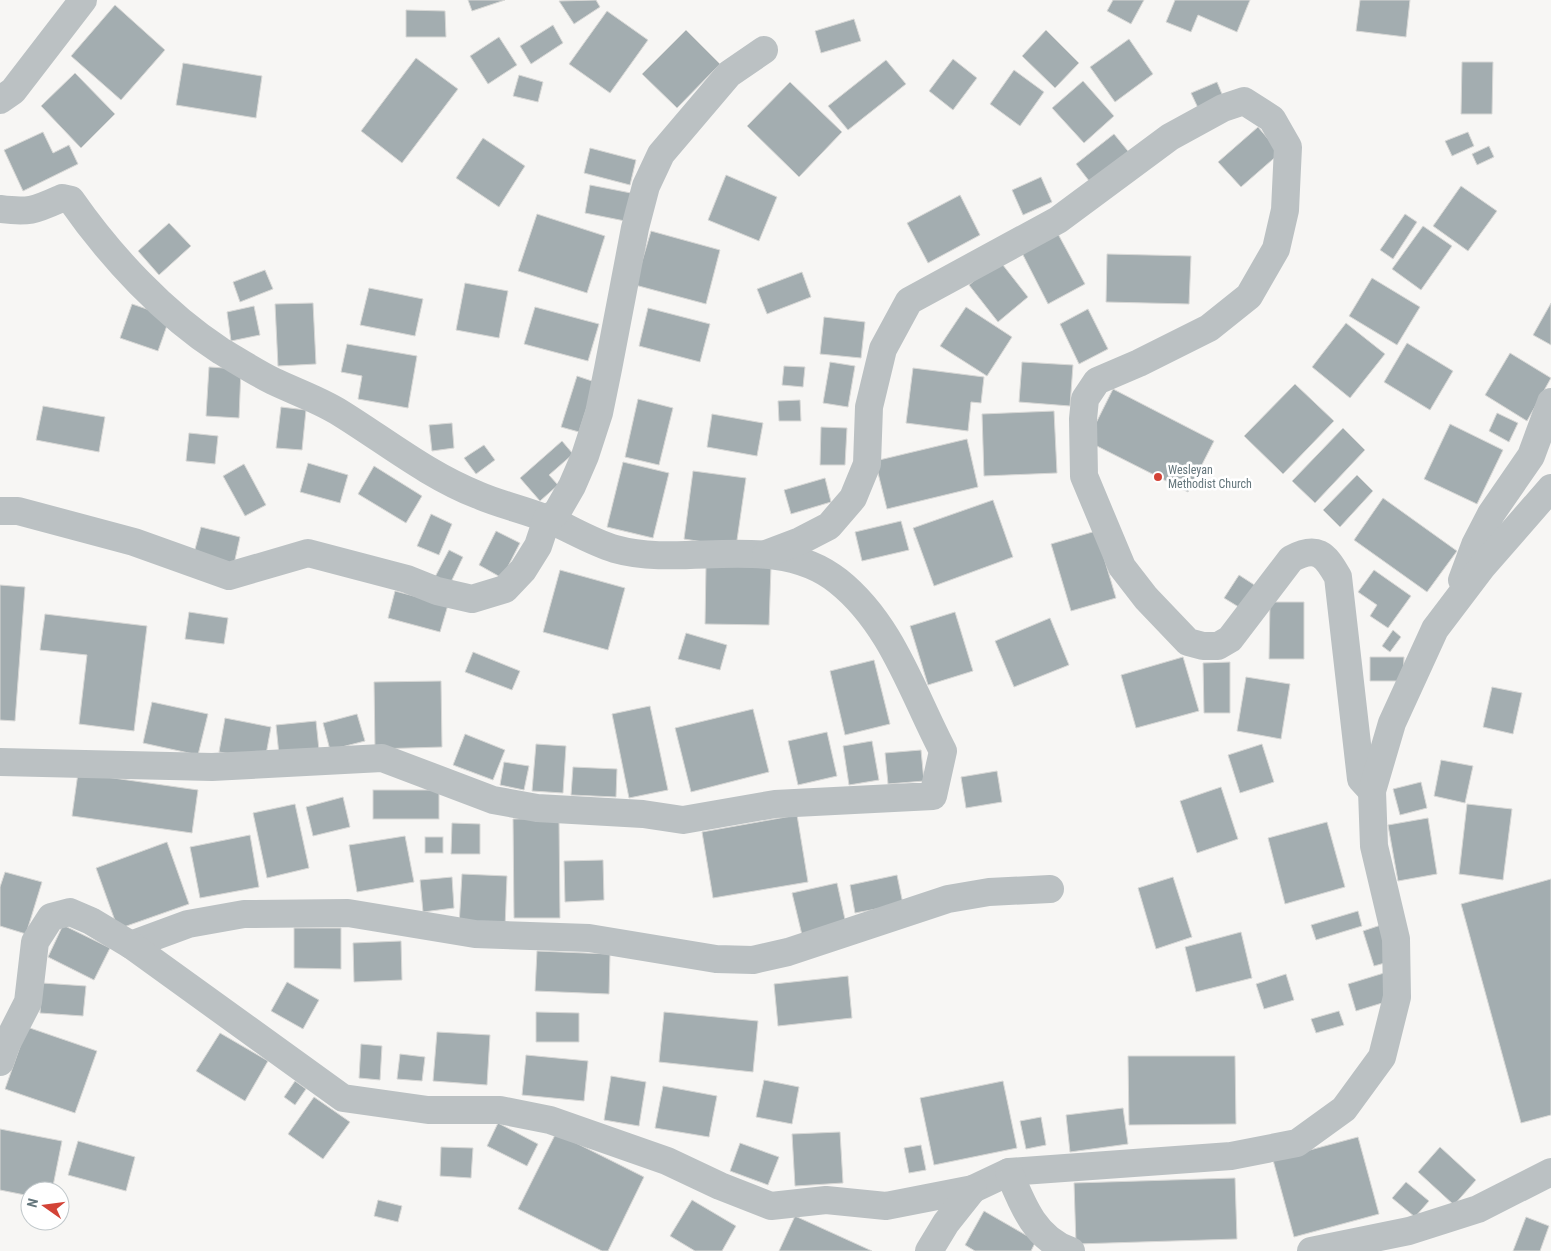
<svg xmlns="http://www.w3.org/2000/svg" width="1551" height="1251" font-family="'Roboto Condensed',sans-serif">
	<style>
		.building { fill: #a3adb0; stroke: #d8d8d6 }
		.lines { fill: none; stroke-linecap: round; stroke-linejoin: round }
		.minor { stroke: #bbc1c3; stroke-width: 28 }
		.poi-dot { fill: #d34337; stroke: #fff; stroke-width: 2 }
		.labels { text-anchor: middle; stroke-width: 5; stroke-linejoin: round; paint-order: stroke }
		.poi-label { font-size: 12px; fill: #64767c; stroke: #fff; text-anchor: start }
	</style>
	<rect width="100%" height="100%" fill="#f7f6f4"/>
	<!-- building -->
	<g class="building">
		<path d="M468,0H505L472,11Z"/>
		<path d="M596,0L600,7L574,24L559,1Z"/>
		<path d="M1113,0H1144L1131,24L1107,11Z"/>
		<path d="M1175,0H1250L1237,32L1198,15L1191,32L1166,22Z"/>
		<path d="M1360,0H1410L1406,37L1356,31Z"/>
		<path d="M115,5L165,50L121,100L71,56Z"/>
		<path d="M406,10L445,11L446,37H406Z"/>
		<path d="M607,11L648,40L610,93L569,64Z"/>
		<path d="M854,19L861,41L821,53L815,31Z"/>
		<path d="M553,25L563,43L531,64L520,46Z"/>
		<path d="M686,30L720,64L677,108L642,74Z"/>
		<path d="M1046,30L1079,63L1055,88L1022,56Z"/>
		<path d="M499,37L517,65L488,84L470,56Z"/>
		<path d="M1129,39L1153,74L1115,102L1090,67Z"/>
		<path d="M416,58L458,89L402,163L361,131Z"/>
		<path d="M953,59L977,78L953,110L929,91Z"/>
		<path d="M886,60L906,84L848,130L828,106Z"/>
		<path d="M1462,62H1493L1492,114H1461Z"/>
		<path d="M183,63L262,76L256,118L176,105Z"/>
		<path d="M1014,70L1044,92L1020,126L990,104Z"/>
		<path d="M75,73L115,114L81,148L41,106Z"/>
		<path d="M519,75L543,82L538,102L513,96Z"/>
		<path d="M1083,81L1114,116L1084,143L1052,108Z"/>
		<path d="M790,82L842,132L799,177L747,126Z"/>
		<path d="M1217,82L1224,99L1199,110L1191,93Z"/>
		<path d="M1258,127L1280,153L1241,187L1218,162Z"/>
		<path d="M43,132L53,153L69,145L78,164L23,191L4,150Z"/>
		<path d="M1468,132L1474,146L1452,156L1445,141Z"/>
		<path d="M1114,134L1132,156L1093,186L1076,164Z"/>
		<path d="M483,138L525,166L499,207L456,178Z"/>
		<path d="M1489,146L1494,157L1477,165L1472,154Z"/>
		<path d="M590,148L636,160L630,185L584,173Z"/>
		<path d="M726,175L777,197L759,241L708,220Z"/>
		<path d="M1041,177L1052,202L1023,215L1012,190Z"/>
		<path d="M590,185L631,193L625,221L585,213Z"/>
		<path d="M1461,186L1497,211L1468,251L1433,226Z"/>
		<path d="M960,195L980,235L928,263L907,223Z"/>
		<path d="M537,214L605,236L587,293L518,271Z"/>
		<path d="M1405,214L1417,222L1393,259L1380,250Z"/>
		<path d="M169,223L191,246L159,275L138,251Z"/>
		<path d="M1423,226L1452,246L1421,290L1392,269Z"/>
		<path d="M651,231L720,250L706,304L635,285Z"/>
		<path d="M1058,234L1085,284L1048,304L1022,253Z"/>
		<path d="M1107,254L1191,256L1189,304L1106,302Z"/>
		<path d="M999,260L1028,297L998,322L969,285Z"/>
		<path d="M265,270L273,289L240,302L233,282Z"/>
		<path d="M802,272L811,297L767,314L757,289Z"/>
		<path d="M1372,278L1420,307L1397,345L1349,316Z"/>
		<path d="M465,283L508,291L499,338L456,330Z"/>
		<path d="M369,288L423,299L415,336L360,325Z"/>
		<path d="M313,303L316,364L278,366L275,304Z"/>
		<path d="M1551,303V345L1533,335Z"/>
		<path d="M132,304L170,317L158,351L120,338Z"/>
		<path d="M254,306L260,335L231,341L227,312Z"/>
		<path d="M535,307L599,324L588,361L524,344Z"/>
		<path d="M966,307L1012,337L987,376L940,346Z"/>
		<path d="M648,308L710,324L700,362L639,346Z"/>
		<path d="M1088,309L1108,349L1079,364L1060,324Z"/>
		<path d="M824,317L865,322L861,358L820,354Z"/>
		<path d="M1346,323L1385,354L1350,398L1312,367Z"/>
		<path d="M1407,343L1453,371L1430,410L1384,382Z"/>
		<path d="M347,344L417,356L408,408L358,399L362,376L341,372Z"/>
		<path d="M1510,353L1551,378L1527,421L1485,395Z"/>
		<path d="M830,362L855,366L848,407L823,403Z"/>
		<path d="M1022,362L1073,365L1070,406L1019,402Z"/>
		<path d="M784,366L805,367L803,387L782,385Z"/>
		<path d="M209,367L241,369L239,418L206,416Z"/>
		<path d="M913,368L984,377L981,403L971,402L968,431L906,423Z"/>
		<path d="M577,376L595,382L579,432L561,427Z"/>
		<path d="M1295,384L1334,421L1283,474L1244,436Z"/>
		<path d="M1113,389L1214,441L1188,492L1087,441Z"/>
		<path d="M638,399L673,408L659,465L625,457Z"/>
		<path d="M800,400L801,421H779L778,401Z"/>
		<path d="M43,406L105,417L99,452L36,440Z"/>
		<path d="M281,407L306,410L302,450L276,448Z"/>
		<path d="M1054,411L1057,473L984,476L982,414Z"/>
		<path d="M1497,413L1518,423L1509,442L1489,431Z"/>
		<path d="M712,414L763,423L757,456L707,447Z"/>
		<path d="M452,423L454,448L432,451L429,425Z"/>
		<path d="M1450,424L1503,450L1477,504L1424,479Z"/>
		<path d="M821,427L847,428L845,465H820Z"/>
		<path d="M1343,428L1365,450L1315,503L1292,481Z"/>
		<path d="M189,433L218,436L215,464L186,461Z"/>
		<path d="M967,439L978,487L887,509L875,461Z"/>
		<path d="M562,441L573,454L549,475L558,485L540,501L520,478Z"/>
		<path d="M484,445L495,460L476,474L464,458Z"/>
		<path d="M623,462L669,473L653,538L607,527Z"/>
		<path d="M308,463L348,475L340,503L300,492Z"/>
		<path d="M244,464L266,505L245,516L223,476Z"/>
		<path d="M374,466L422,496L406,523L358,494Z"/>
		<path d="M693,471L746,478L736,547L684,539Z"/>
		<path d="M1357,475L1373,491L1340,527L1323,510Z"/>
		<path d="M825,478L831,502L791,514L784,490Z"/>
		<path d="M1383,498L1457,551L1427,592L1354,540Z"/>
		<path d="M993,500L1013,557L934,586L913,528Z"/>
		<path d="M431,514L452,524L439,555L417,546Z"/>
		<path d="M901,521L909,550L862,561L855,532Z"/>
		<path d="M201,527L240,537L234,564L194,553Z"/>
		<path d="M496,531L520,543L502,578L479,565Z"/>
		<path d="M1096,531L1116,598L1071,611L1051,544Z"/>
		<path d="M449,550L463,557L450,584L435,577Z"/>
		<path d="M706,566L771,567L769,625L705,624Z"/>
		<path d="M560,570L625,588L608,650L543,632Z"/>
		<path d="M1374,570L1411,596L1388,628L1370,616L1377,605L1358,592Z"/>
		<path d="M1239,575L1256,586L1242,609L1224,598Z"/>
		<path d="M0,585L25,587L15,721L0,720Z"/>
		<path d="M395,591L448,605L440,632L388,618Z"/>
		<path d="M1270,602H1304V659H1269Z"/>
		<path d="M189,612L228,618L224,644L185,639Z"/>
		<path d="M955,612L973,671L928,685L910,626Z"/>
		<path d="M45,614L147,626L134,731L79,724L87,655L40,650Z"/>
		<path d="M1050,618L1069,665L1014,687L995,641Z"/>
		<path d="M1393,630L1401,637L1390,652L1382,646Z"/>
		<path d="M686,633L727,645L720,670L678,659Z"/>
		<path d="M473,652L520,671L512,690L465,672Z"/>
		<path d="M1183,657L1199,711L1136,728L1121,675Z"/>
		<path d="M1370,657H1404L1403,681H1370Z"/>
		<path d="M874,660L890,724L845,735L830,671Z"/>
		<path d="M1230,662V713H1204L1203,663Z"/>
		<path d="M1246,677L1290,684L1281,739L1237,731Z"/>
		<path d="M441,681L442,747L375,749L374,682Z"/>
		<path d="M1492,687L1522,693L1513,734L1483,727Z"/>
		<path d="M152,702L208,714L198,755L143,743Z"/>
		<path d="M650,706L668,790L629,798L612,714Z"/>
		<path d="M753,709L769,772L691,792L675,728Z"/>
		<path d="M357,714L365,741L330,750L323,723Z"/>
		<path d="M225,718L271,727L265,760L219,752Z"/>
		<path d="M316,721L319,750L279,755L276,725Z"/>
		<path d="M827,732L837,776L798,785L788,741Z"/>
		<path d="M465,734L505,750L493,780L453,765Z"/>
		<path d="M872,741L879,780L849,785L843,746Z"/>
		<path d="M536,744L566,746L563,793L532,791Z"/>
		<path d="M1262,744L1274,782L1240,793L1228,755Z"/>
		<path d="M921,750L924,781L888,784L885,753Z"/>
		<path d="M1441,760L1473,766L1465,803L1434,796Z"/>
		<path d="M504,762L529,766L524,790L500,785Z"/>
		<path d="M573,767L617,769L616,797L571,795Z"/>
		<path d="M997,771L1002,802L966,808L961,777Z"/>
		<path d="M78,773L198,790L192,833L72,816Z"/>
		<path d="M1421,782L1427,808L1400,815L1393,789Z"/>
		<path d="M1221,787L1238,839L1197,853L1180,801Z"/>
		<rect x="373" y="790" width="66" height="29"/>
		<path d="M343,797L350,827L313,836L306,807Z"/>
		<path d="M295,804L309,868L267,878L253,813Z"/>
		<path d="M1467,804L1512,809L1503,880L1459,874Z"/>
		<path d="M797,815L808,882L713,898L702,832Z"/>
		<path d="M559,818L560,918H514L513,819Z"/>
		<path d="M1428,818L1437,874L1398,881L1388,825Z"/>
		<path d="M1327,822L1345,887L1285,904L1268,838Z"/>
		<path d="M452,823L480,824V854H451Z"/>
		<path d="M250,835L259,887L200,898L190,847Z"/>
		<path d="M405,836L414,882L357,892L349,845Z"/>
		<rect x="425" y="837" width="18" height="16"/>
		<path d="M167,842L189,904L118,929L96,868Z"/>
		<path d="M603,860L604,900L565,902L564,861Z"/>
		<path d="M5,872L42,882L26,934L0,926V887Z"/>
		<path d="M462,874L507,876L505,928L459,926Z"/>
		<path d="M897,875L903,904L855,913L850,885Z"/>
		<path d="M452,877L454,908L423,912L420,880Z"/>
		<path d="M1173,877L1192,937L1156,949L1138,888Z"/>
		<path d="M1551,879V1115L1521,1123L1461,904Z"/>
		<path d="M837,883L846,924L802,935L792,893Z"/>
		<path d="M1358,911L1362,926L1316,940L1311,925Z"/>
		<path d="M63,925L110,948L94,980L48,957Z"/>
		<path d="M1381,925L1392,961L1374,966L1363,931Z"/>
		<path d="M294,928H341V969L294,968Z"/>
		<path d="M1241,932L1252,978L1196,992L1185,947Z"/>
		<path d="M401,941L402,980L354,982L353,943Z"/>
		<path d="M537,951L610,954L609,994L535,991Z"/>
		<path d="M1384,973L1392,1000L1356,1011L1348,984Z"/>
		<path d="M1286,974L1294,1000L1264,1009L1256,984Z"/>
		<path d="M848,976L852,1018L778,1026L774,984Z"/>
		<path d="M287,982L319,1000L303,1029L271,1011Z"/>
		<path d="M42,983L86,986L83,1016L40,1013Z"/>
		<path d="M1339,1011L1344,1025L1316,1033L1311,1019Z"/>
		<path d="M536,1012L579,1013V1042H536Z"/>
		<path d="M664,1012L758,1021L753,1072L659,1062Z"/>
		<path d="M27,1027L97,1051L75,1113L5,1089Z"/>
		<path d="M437,1032L490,1035L487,1085L433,1081Z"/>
		<path d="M220,1033L268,1061L245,1101L196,1071Z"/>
		<path d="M361,1044L382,1046L380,1080L359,1078Z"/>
		<path d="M400,1054L425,1057L422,1081L397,1079Z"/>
		<path d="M526,1055L588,1061L584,1101L522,1095Z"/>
		<path d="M1128,1056H1235L1236,1124L1129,1125Z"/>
		<path d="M611,1076L646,1082L639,1126L604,1120Z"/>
		<path d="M764,1080L799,1087L792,1124L756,1117Z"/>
		<path d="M295,1081L306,1089L295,1105L284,1097Z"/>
		<path d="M1003,1081L1017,1148L934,1165L920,1098Z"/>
		<path d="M663,1086L717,1096L709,1137L655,1128Z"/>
		<path d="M314,1097L350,1122L323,1159L288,1134Z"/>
		<path d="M1123,1108L1128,1144L1070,1152L1066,1115Z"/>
		<path d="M1041,1117L1046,1145L1026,1149L1020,1121Z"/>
		<path d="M498,1123L538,1144L527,1166L487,1146Z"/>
		<path d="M0,1129L62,1141L52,1191H30V1196L0,1190Z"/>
		<path d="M840,1132L843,1183L795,1186L792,1134Z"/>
		<path d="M556,1133L644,1177L608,1251H602L518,1209Z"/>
		<path d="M1358,1137L1379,1214L1294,1237L1273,1160Z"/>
		<path d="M78,1141L135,1157L126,1191L68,1175Z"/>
		<path d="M740,1143L779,1157L768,1185L730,1171Z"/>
		<path d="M921,1145L926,1170L909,1173L904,1148Z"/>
		<path d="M441,1147L473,1148L471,1178L440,1176Z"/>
		<path d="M1440,1147L1476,1180L1454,1205L1418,1172Z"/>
		<path d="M1235,1178L1237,1239L1076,1244L1074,1183Z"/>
		<path d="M1406,1182L1429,1201L1415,1217L1392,1198Z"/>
		<path d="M378,1200L402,1206L398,1222L374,1216Z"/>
		<path d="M692,1200L736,1226L722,1251H695L670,1236Z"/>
		<path d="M984,1211L1036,1241L1031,1251H975L965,1245Z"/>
		<path d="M795,1216L872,1251H779Z"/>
		<path d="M1526,1217L1549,1226L1540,1251H1513Z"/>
	</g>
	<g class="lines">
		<!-- minor -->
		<g class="minor">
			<path d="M0,100L13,91L83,0"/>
			<path d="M0,209C30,213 35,210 62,198L71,200C110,256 164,314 221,351C238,361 255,372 273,381C294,391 317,399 337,411C383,439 427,475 478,495C501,505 526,510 550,520C571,529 592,542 615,549C685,569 776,531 838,581C892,624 912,692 943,751L933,796L775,804L683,820L643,814L537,808L493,800L382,758L212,767L0,762"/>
			<path d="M0,511H18L134,542L229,576L308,553L407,579L437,591L472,599L505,589L523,570L538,546L547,519L557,512L572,486L585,456L599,413L608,369L635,228L646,186L661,154L729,74L764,50"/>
			<path d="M766,554L800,541L829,526L853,498L867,464L869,407L883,349L909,301L1058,220L1170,137L1223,108L1244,101L1272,119L1288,147L1285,210L1276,249L1249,296L1209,328L1139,363L1097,381L1085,399L1083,419L1084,476L1122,567L1146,598L1188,642L1203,646H1218L1230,639L1291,559C1317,545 1325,554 1338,577L1361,779L1372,791"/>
			<path d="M1462,580L1475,545L1491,514L1531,456L1551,402"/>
			<path d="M131,945L188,924L244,914L348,913L475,934L589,938L716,959L753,960L788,952L948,899L989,892L1050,889"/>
			<path d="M0,1062L6,1045L28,1002L35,942L51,917L70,912L91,921L131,945L343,1098L428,1110H500L550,1120L667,1161L720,1186L771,1206L826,1200L886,1206L973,1189L1009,1172L1231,1156L1297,1143L1344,1109L1382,1057L1397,997L1396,939L1374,846L1372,791L1392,723L1435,629L1482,567L1551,488"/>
			<path d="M1009,1172C1022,1204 1035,1239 1071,1251"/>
			<path d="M929,1251L946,1223L973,1189"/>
			<path d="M1311,1251L1409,1231L1478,1209L1551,1172"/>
		</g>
	</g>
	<!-- markers -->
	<circle class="poi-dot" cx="1158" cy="477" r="5"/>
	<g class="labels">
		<!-- poi labels -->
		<g class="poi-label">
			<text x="1168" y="474">Wesleyan<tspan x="1168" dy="14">Methodist Church</tspan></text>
		</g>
	</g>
	<!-- north arrow -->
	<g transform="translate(45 1206) rotate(284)"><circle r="24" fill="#ffffff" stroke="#c1c8cb"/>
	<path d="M0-4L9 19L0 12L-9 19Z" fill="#d34337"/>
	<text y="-8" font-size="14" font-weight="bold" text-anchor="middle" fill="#64767c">N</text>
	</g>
</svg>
